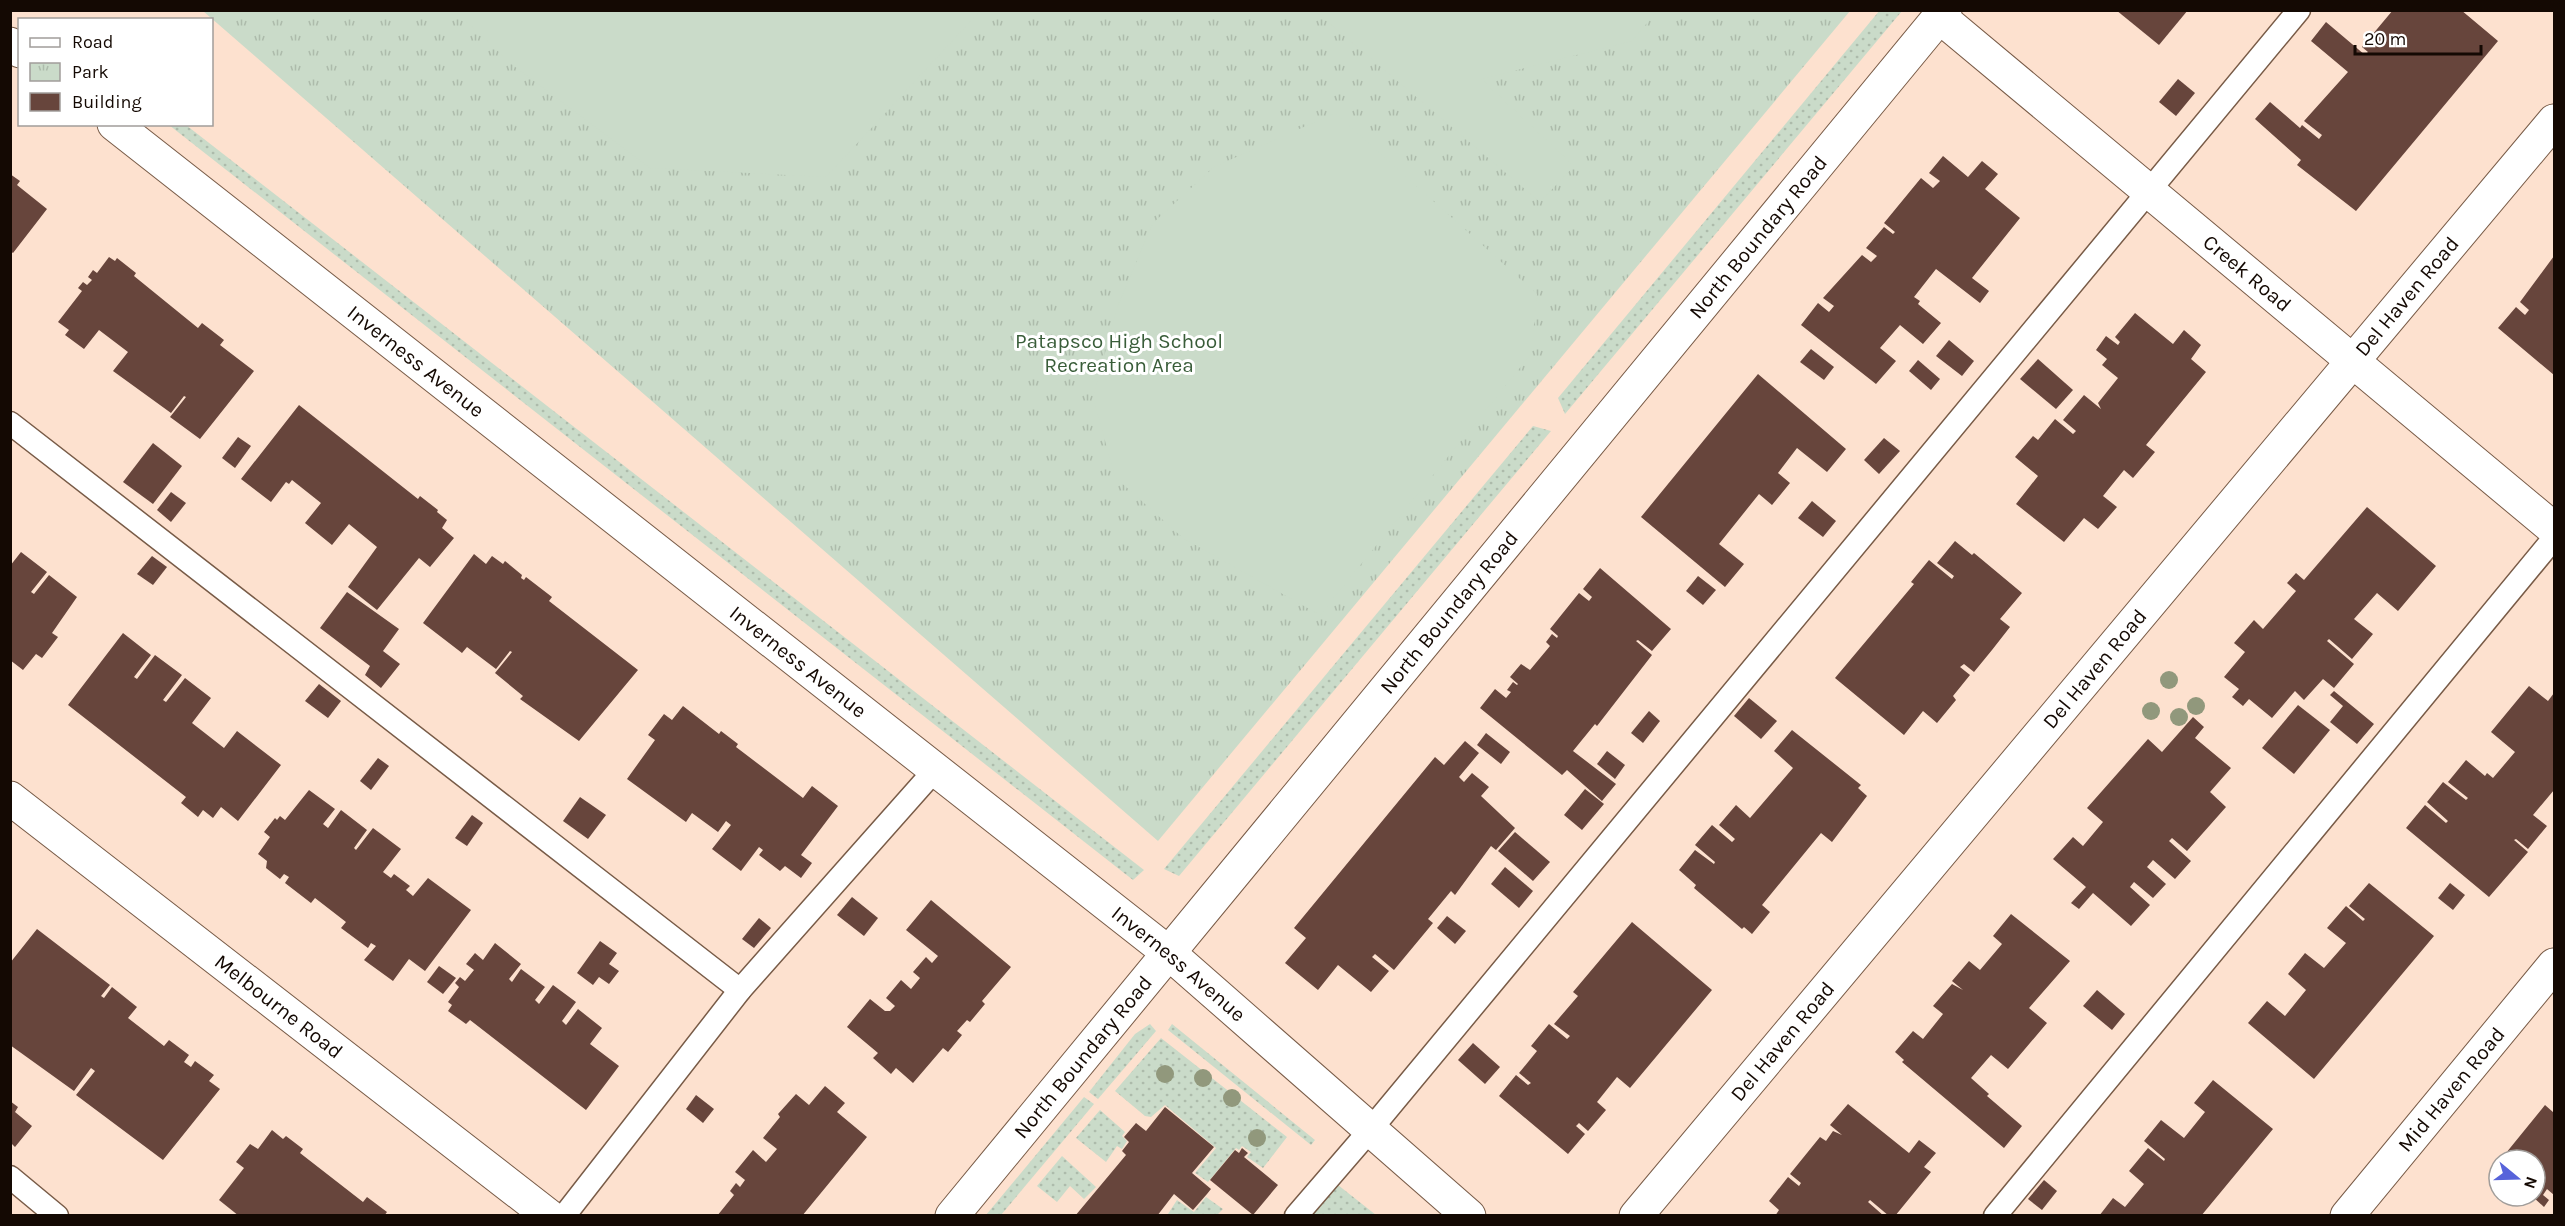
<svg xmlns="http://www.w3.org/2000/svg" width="2565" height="1226" font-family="Karla,sans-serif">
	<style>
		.grass { fill: url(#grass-dots) }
		.park { fill: url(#park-tufts) }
		.pitch { fill: #cadbc9 }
		.building { fill: #67453c }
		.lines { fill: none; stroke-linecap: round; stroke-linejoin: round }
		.lane-casing { stroke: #785b47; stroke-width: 25 }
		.street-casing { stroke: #785b47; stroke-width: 35 }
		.lane { stroke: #fff; stroke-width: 22 }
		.street { stroke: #fff; stroke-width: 33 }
		.tree { fill: #91987c }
		.labels { text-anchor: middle; stroke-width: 6; stroke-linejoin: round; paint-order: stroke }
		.street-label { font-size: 21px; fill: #140903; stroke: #fff }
		.park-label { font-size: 21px; fill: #395d39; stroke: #fff }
	</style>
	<defs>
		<pattern id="grass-dots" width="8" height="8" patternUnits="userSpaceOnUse" patternTransform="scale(1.5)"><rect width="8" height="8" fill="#cadbc9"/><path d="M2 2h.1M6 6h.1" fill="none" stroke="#adbbab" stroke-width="1.8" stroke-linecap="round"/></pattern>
		<pattern id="park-tufts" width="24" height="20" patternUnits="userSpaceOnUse" patternTransform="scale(1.5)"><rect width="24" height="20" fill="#cadbc9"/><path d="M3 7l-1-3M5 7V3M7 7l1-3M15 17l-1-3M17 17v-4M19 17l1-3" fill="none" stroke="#adbbab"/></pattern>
	</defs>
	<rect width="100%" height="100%" fill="#fde1cf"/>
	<!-- grass -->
	<g class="grass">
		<path d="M1880,10L1902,11L1565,414L1558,398Z"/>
		<path d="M169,125H186L1144,870L1133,880Z"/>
		<path d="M1533,426L1551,431L1179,876L1164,869Z"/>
		<path d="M1150,1024L1156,1031L1098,1099L1089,1092L1135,1034Z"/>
		<path d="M1172,1024L1315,1140L1311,1145L1168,1030Z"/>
		<path d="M1161,1038L1287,1137L1263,1168L1247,1157L1251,1152L1242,1146L1239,1150L1236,1148L1208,1182L1195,1173L1216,1148L1165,1105L1151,1117L1145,1116L1115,1091Z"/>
		<path d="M1084,1097L1094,1104L1001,1215H986Z"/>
		<path d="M1100,1110L1125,1132L1122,1136L1127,1141L1122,1149L1117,1146L1106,1162L1076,1138Z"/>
		<path d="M1062,1156L1096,1187L1084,1199L1070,1186L1057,1202L1037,1186Z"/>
		<path d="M1338,1185L1376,1215L1312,1216Z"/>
		<path d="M1206,1197L1223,1209L1217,1215L1168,1214L1177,1200L1194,1212Z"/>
	</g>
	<!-- park -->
	<path class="park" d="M203,11H1850L1158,841Z"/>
	<!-- pitch -->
	<g class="pitch">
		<path d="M455,11H980L826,177L650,168L514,66Z"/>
		<path d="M1315,11H1657L1632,41L1481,79L1574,166L1540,202Z"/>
		<path d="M1335,113L1537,294L1531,354L1320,615L1183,538L1115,477L1093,397L1118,305L1153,223L1214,167Z"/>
	</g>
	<!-- building -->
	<g class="building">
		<path d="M2116,10H2188L2159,45Z"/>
		<path d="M2393,10H2461L2498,41L2356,211L2297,165L2301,160L2255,119L2270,102L2300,128L2302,125L2319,139L2322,135L2304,121L2348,72L2311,41L2326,22L2365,55L2368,52L2362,47Z"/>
		<path d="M2178,79L2195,93L2176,116L2159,102Z"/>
		<path d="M1943,156L1968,177L1982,161L1998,174L1985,189L2020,218L1972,278L1989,291L1980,303L1936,269L1914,297L1920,301L1918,304L1941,323L1923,344L1900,325L1880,348L1896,361L1876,384L1801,325L1818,303L1829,312L1834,306L1823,298L1862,255L1871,262L1877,256L1866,248L1884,227L1893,234L1895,232L1884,223L1921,178L1933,188L1940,181L1929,173Z"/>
		<path d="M10,174L20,181L17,185L47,209L13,253L10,251Z"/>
		<path d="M2554,256V375L2498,328L2516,307L2525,315L2529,310L2520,302Z"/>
		<path d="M109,257L115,261L117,258L136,273L134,276L198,328L202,323L224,340L220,345L254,371L200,439L170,417L186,397L184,396L171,413L113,371L128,352L99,330L84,349L65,335L69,330L58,322L82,291L78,288L83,282L87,285L92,280L88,277L93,270L97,273Z"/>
		<path d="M2135,313L2173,344L2184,330L2201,345L2191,359L2206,372L2146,445L2155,452L2133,478L2124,470L2103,496L2117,507L2098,529L2084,518L2064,542L2016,504L2038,476L2015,457L2033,436L2038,440L2055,419L2073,434L2076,431L2063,420L2084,395L2101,409L2098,403L2118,378L2102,365L2107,359L2096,350L2106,336L2118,345L2120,342L2115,337Z"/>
		<path d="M1949,340L1974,361L1962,376L1936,356Z"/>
		<path d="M1811,349L1834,367L1824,380L1800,362Z"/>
		<path d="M2038,359L2073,390L2056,409L2020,379Z"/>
		<path d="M1918,360L1940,379L1931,390L1909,371Z"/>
		<path d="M1758,374L1846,449L1827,472L1797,448L1778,473L1790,483L1772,505L1759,494L1719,544L1744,564L1725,587L1641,517Z"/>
		<path d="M299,405L418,499L420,496L438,510L437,512L447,520L442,528L454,538L430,567L419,558L377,610L348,587L377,547L349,524L332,545L305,523L321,503L292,480L289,484L286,482L271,502L241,479Z"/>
		<path d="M238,437L251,446L235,468L222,458Z"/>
		<path d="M1884,438L1900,451L1879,474L1864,460Z"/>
		<path d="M153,443L182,466L153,504L123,482Z"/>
		<path d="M171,492L186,503L171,522L157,510Z"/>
		<path d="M1812,501L1836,521L1823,537L1798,518Z"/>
		<path d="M2367,507L2436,566L2398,611L2377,593L2354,619L2373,634L2352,659L2329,639L2327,641L2354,664L2334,688L2323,679L2304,700L2295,691L2272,718L2249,699L2243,706L2232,697L2239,689L2224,677L2245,652L2234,643L2254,620L2263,629L2296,591L2287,583L2296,573L2304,580Z"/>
		<path d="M1955,541L1972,555L1974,553L2022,593L2000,619L2010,627L1992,650L1974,672L1964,664L1960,667L1970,675L1953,696L1956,700L1937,723L1923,711L1904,735L1835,678L1914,584L1911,582L1929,560L1952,579L1954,576L1937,563Z"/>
		<path d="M21,552L47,572L31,592L34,594L49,575L77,597L52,633L58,637L42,658L36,654L23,670L10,660V566Z"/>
		<path d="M474,554L486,564L492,556L503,564L505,561L522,575L521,578L524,580L526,577L552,597L549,601L638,670L579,741L520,699L523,696L495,673L512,652L510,651L496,669L467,647L462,653L423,623Z"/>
		<path d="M152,556L167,567L153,585L137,574Z"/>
		<path d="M1600,568L1671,629L1652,651L1638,640L1636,641L1652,655L1597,726L1595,724L1573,751L1616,784L1602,801L1567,770L1562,775L1480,708L1495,689L1506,698L1511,692L1507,690L1513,682L1517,685L1518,684L1510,677L1521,664L1530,670L1550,646L1546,642L1552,634L1557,638L1558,636L1550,629L1579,593L1589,601L1592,597L1583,589Z"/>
		<path d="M1698,576L1716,590L1703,605L1686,591Z"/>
		<path d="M347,592L399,629L383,651L400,664L381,688L365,675L370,666L320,628Z"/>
		<path d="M123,633L151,655L134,677L137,679L155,655L182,675L163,700L166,702L185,678L211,698L192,723L224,748L237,731L281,765L238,821L221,807L213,818L203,810L198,817L181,803L186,797L68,705Z"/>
		<path d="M319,684L341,701L328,718L305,701Z"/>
		<path d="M2529,686L2548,701L2554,693V790L2533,815L2547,826L2528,849L2516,839L2514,840L2528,852L2489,897L2406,828L2425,805L2446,823L2448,821L2427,802L2443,782L2466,800L2468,798L2448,782L2466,760L2485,776L2487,773L2493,778L2515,752L2491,732Z"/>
		<path d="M2334,691L2374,724L2357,744L2330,722L2343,706L2330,695Z"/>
		<path d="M1749,698L1777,721L1761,739L1734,716Z"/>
		<path d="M2298,705L2330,730L2294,774L2262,748Z"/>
		<path d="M683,706L719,734L721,731L738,744L736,747L803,798L812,786L838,806L801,855L812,863L801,878L785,866L780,871L759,855L763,850L759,847L741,871L712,849L731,825L726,821L718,832L692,813L686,822L627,779L655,740L648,735L664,714L672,720Z"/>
		<path d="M1649,711L1660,721L1643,743L1631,733Z"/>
		<path d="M2193,717L2204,727L2195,738L2231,768L2210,792L2226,807L2187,851L2172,838L2169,841L2191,861L2175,879L2153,860L2147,867L2166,884L2153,898L2134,882L2130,887L2150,905L2131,926L2093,893L2079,909L2071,903L2086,887L2053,859L2073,837L2083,846L2103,822L2087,808L2148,739L2162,752Z"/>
		<path d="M1792,730L1861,785L1858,788L1867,796L1832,842L1821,833L1762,905L1770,912L1752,934L1744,927L1742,929L1694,888L1696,885L1679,870L1695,850L1714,864L1715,862L1695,845L1712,825L1732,842L1735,839L1719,825L1736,805L1750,818L1793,768L1774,751Z"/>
		<path d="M1486,733L1510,752L1501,764L1477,745Z"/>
		<path d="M1465,741L1479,753L1459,777L1464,782L1472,773L1489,787L1481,796L1515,828L1496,850L1491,846L1455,895L1451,891L1428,919L1433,923L1394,970L1375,954L1372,957L1389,971L1371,992L1338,965L1318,990L1285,963L1306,938L1294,928L1435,757L1444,765Z"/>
		<path d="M1607,751L1625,765L1615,779L1597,764Z"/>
		<path d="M378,758L389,766L371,790L360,781Z"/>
		<path d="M1585,789L1604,804L1582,830L1564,815Z"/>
		<path d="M309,790L335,809L323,824L328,828L341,810L367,830L354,848L356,850L373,828L401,849L383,872L391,878L394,874L410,886L406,890L413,896L428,878L471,910L425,971L409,959L393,981L364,960L376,946L371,943L368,948L341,928L346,922L315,898L311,903L285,883L289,877L284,874L280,879L266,868L267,861L258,854L270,837L264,832L275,818L277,820L280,816L285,820Z"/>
		<path d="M580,797L606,815L588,839L563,821Z"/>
		<path d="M472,815L483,823L467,846L455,838Z"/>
		<path d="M1515,832L1550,862L1533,881L1498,851Z"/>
		<path d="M1505,867L1533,891L1519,908L1491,884Z"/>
		<path d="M2369,883L2434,936L2314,1079L2248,1023L2267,1001L2285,1016L2306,990L2288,974L2305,953L2324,968L2346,943L2327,928L2346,906L2363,921L2365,919L2349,906Z"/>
		<path d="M2450,883L2465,895L2453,910L2438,898Z"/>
		<path d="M852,897L878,918L864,936L837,915Z"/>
		<path d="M931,900L1011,967L982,1001L985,1004L970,1022L967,1020L957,1031L962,1035L948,1052L943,1048L913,1083L896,1068L891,1074L873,1058L878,1053L847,1027L870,999L885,1011H890L895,1006L886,998L901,980L911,989L920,978L913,972L926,957L932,963L938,956L906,930Z"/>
		<path d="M2011,914L2070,961L2029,1008L2047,1023L2008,1069L1991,1055L1971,1078L1989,1094L1987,1096L2022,1126L2004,1148L1902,1062L1904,1060L1895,1052L1913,1031L1923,1039L1943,1014L1933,1006L1952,984L1963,990L1952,981L1969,961L1980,970L2002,944L1993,936Z"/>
		<path d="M1447,916L1466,931L1455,944L1437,928Z"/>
		<path d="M759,918L771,928L754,948L742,939Z"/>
		<path d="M1632,922L1712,990L1630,1088L1617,1077L1597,1102L1606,1110L1588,1131L1579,1123L1576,1126L1585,1134L1568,1154L1499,1096L1516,1075L1528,1085L1531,1083L1519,1073L1537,1051L1531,1046L1549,1024L1567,1039L1570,1036L1554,1024L1578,996L1573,992Z"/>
		<path d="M37,929L110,985L101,996L104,998L112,987L137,1007L128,1018L164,1046L169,1040L189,1055L184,1062L191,1067L195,1061L214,1075L209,1081L220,1089L163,1160L76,1095L95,1071L91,1068L74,1091L10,1045V963Z"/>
		<path d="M600,941L617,953L609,964L619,971L609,984L599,977L593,985L577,973Z"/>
		<path d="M495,943L521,964L509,979L512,982L521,969L545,987L535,1000L539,1004L553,985L576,1002L562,1021L566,1025L578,1009L602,1028L590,1044L619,1066L586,1110L470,1020L466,1024L448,1011L452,1005L448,1002L459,987L455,983L460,977L465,981L474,970L466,964L475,953L483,960Z"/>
		<path d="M439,966L456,978L443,994L427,982Z"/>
		<path d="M2097,990L2125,1014L2112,1030L2083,1006Z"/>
		<path d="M1473,1043L1500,1067L1485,1084L1458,1060Z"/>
		<path d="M2213,1080L2273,1129L2201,1216H2099L2113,1198L2125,1207L2144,1184L2129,1171L2148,1148L2164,1161L2165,1159L2144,1141L2161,1120L2184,1138L2205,1112L2194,1103Z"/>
		<path d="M825,1086L845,1103L837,1112L867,1137L802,1216H717L734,1195L730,1191L736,1183L740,1187L745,1180L735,1172L753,1150L766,1162L777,1149L763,1138L780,1117L778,1114L796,1094L809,1105Z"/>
		<path d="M696,1095L714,1109L703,1123L686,1109Z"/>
		<path d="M10,1101L18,1107L15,1112L32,1126L15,1147L10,1142Z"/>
		<path d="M1848,1104L1909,1153L1919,1140L1936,1153L1924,1167L1931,1172L1895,1216H1889L1870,1200L1868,1202L1884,1216H1775L1779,1210L1769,1201L1788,1177L1799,1186L1801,1183L1790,1174L1820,1137L1826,1141L1833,1131L1842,1135L1830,1125Z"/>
		<path d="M2545,1105L2554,1113V1195L2547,1189L2543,1195L2549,1200L2544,1207L2532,1196H2535L2536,1180L2535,1160H2514L2506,1153Z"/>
		<path d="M1165,1107L1214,1147L1192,1173L1211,1189L1207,1194L1193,1210L1174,1194L1157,1216H1075L1126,1155L1122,1151L1129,1142L1124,1137L1136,1123L1146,1131Z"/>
		<path d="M272,1130L283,1139L286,1136L303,1149L300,1153L363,1202L367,1197L387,1212L384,1216H239L219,1200L244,1168L236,1162L250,1144L258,1149Z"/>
		<path d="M1242,1148L1248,1153L1244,1157L1278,1185L1253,1215L1210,1180L1235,1150L1239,1153Z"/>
		<path d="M2044,1180L2057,1191L2042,1210L2028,1199Z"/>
	</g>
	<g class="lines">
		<!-- lane casing -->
		<g class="lane-casing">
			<g id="lane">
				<path d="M10,423L740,990"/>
				<path d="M10,1177L57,1216"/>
				<path d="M564,1216L740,990L935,770"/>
				<path d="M1296,1216L1371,1129L2299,10"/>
				<path d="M1995,1216L2554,538"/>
			</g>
		</g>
		<!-- street casing -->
		<g class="street-casing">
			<g id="street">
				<path id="s1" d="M1940,17L2554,529"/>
				<path d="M10,44L20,51"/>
				<path id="s2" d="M114,124L1170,954L1469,1216"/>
				<path id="s3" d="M10,798L549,1216"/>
				<path id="s4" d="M952,1216L1945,10"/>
				<path id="s5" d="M1636,1216L2554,121"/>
				<path id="s6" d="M2347,1216L2554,965"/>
			</g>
		</g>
		<!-- lane -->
		<use href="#lane" class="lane"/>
		<!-- street -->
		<use href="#street" class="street"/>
	</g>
	<!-- trees -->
	<g class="tree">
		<circle cx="2169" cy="680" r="9"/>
		<circle cx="2196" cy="706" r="9"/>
		<circle cx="2151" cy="711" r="9"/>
		<circle cx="2179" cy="717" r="9"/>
		<circle cx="1165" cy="1074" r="9"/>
		<circle cx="1203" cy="1078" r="9"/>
		<circle cx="1232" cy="1098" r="9"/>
		<circle cx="1257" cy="1138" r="9"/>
	</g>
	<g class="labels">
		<!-- street labels -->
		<g class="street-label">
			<text dy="7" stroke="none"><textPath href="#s4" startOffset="1268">North Boundary Road</textPath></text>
			<text dy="7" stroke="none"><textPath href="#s1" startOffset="400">Creek Road</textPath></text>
			<text dy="7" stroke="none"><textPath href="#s5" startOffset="1200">Del Haven Road</textPath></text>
			<text dy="7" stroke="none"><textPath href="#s2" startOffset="384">Inverness Avenue</textPath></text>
			<text dy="7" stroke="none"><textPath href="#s4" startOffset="782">North Boundary Road</textPath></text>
			<text dy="7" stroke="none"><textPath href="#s2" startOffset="870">Inverness Avenue</textPath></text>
			<text dy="7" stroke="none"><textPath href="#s5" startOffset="714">Del Haven Road</textPath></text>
			<text dy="7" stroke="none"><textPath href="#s2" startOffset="1356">Inverness Avenue</textPath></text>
			<text dy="7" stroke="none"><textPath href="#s3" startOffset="340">Melbourne Road</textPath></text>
			<text dy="7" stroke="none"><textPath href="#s5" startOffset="228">Del Haven Road</textPath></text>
			<text dy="7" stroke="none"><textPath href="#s4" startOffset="206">North Boundary Road</textPath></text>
			<text dy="7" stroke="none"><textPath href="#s6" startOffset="164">Mid Haven Road</textPath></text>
		</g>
		<!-- park labels -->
		<g class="park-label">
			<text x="1119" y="348">Patapsco High School<tspan x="1119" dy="24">Recreation Area</tspan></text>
		</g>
	</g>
	<!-- border -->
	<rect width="2565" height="1226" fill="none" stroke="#140903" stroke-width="24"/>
	<!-- legend -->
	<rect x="18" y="18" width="195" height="108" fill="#ffffff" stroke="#a19d9a" stroke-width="1.5"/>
	<rect x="30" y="38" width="30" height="9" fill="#ffffff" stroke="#a19d9a" stroke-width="1.5"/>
	<text x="72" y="48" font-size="18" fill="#140903">Road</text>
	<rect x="30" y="63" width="30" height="18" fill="url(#park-tufts)" stroke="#a19d9a" stroke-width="1.5"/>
	<text x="72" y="78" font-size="18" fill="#140903">Park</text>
	<rect x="30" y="93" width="30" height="18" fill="#67453c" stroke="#a19d9a" stroke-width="1.5"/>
	<text x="72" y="108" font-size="18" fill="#140903">Building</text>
	<!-- north arrow -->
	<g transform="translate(2517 1178) rotate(109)"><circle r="28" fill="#ffffff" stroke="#a19d9a" stroke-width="1.5"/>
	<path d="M0-4.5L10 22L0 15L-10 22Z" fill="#5763da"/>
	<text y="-9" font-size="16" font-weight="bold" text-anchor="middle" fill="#140903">N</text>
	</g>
	<!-- scale -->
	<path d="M2355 45v9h126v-9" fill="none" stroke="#140903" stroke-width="3"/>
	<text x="2364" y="45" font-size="18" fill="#140903" stroke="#ffffff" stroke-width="4.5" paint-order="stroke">20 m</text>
</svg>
